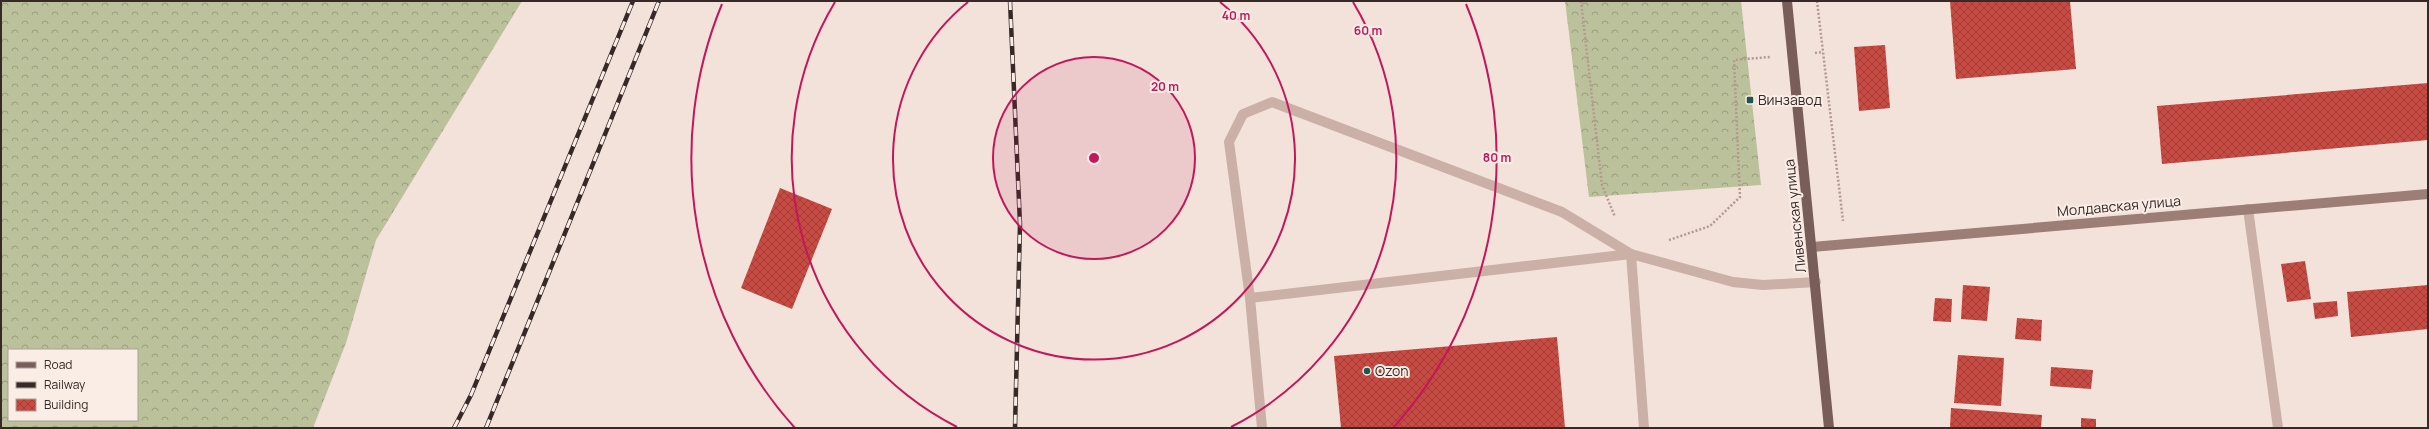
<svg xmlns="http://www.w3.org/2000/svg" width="2429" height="429" font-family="Manrope,sans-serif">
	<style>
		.forest { fill: url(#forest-crowns); fill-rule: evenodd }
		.building { fill: url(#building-cross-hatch) }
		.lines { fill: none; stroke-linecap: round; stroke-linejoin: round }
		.path { stroke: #b59990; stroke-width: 2.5; stroke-dasharray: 2 2; stroke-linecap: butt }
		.lane { stroke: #cab0a6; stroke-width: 10 }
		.secondary { stroke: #9d7e77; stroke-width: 10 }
		.primary { stroke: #785d58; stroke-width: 10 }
		.rail-casing { stroke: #362927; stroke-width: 4.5 }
		.rail { stroke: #f9ede6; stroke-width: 3; stroke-dasharray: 9; stroke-linecap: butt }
		.ring { fill: none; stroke: #c2185b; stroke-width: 2 }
		.poi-dot { fill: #1c5750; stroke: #f9ede6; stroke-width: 1.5 }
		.labels { text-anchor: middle; stroke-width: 4; stroke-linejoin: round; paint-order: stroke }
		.poi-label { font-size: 14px; fill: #362927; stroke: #f9ede6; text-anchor: start }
		.street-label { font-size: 14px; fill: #362927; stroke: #f9ede6 }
		.centre { fill: #c2185b; stroke: #f9ede6; stroke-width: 2 }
		.ring-label { font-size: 12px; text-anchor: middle; font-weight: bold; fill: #c2185b; stroke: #f9ede6; stroke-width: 4; stroke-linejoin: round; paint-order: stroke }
	</style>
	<defs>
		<pattern id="forest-crowns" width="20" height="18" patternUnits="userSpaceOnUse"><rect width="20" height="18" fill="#bbc19a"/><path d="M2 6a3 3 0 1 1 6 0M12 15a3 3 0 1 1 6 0" fill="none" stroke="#999d7e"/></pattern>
		<pattern id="building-cross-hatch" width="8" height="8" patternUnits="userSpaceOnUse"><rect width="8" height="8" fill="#c74a43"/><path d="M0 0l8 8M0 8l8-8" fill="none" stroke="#a23e38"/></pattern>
	</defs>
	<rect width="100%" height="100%" fill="#f2e2da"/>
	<!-- forest -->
	<g class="forest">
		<path d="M1,1H522L376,240L346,343L313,428H1ZM9,350H137V420H9Z"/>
		<path d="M1565,1H1741L1761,185L1589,197Z"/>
	</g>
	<!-- building -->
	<g class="building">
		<path d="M1950,1H2070L2076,69L1956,79Z"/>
		<path d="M1885,45L1890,108L1859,111L1854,47Z"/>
		<path d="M2428,83V140L2162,164L2157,106Z"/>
		<path d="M780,188L832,209L792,309L741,288Z"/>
		<path d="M2305,261L2311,299L2287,302L2281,264Z"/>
		<path d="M1963,285L1990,287L1987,321L1961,319Z"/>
		<path d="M2428,285V329L2351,337L2347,292Z"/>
		<path d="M1935,298L1952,299L1951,322L1933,321Z"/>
		<path d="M2337,301L2338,316L2315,319L2313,303Z"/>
		<path d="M2017,318L2042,320L2041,341L2015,339Z"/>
		<path d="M1557,337L1565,428H1341L1334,356Z"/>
		<path d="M1958,355L2004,358L2001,406L1954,403Z"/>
		<path d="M2051,367L2093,370L2091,389L2050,386Z"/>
		<path d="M1951,408L2042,415L2041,428H1950Z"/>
		<path d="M2081,418L2096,419V428H2081Z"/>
	</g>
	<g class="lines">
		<!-- path -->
		<g class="path">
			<path d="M1581,1L1602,185L1615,217"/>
			<path d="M1817,1L1843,221"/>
			<path d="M1815,53L1823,52"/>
			<path d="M1669,240L1710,226L1740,197L1734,60L1770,57"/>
		</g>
		<!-- lane -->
		<g class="lane">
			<path d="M2248,209L2278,428"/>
			<path d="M1631,254L1644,428"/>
			<path d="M1250,298L1631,254"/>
			<path d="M1262,428L1250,298L1229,142L1243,114L1272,102L1562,212L1631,254L1733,282L1763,285L1816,282"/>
		</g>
		<!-- secondary -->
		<path class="secondary" d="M1812,247L2428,194"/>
		<!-- primary -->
		<path class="primary" d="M1787,1L1829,428"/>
		<!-- rail casing -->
		<g class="rail-casing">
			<g id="rail">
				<path d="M1010,1L1020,224L1015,428"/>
				<path d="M454,428L471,395L633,1"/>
				<path d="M486,428L659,1"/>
			</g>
		</g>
		<!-- rail -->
		<use href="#rail" class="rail"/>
	</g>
	<!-- distance rings -->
	<circle cx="1094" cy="158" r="101" fill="#c2185b" fill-opacity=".12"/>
	<g class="ring">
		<circle cx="1094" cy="158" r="101"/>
		<path d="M1220 2A201 201 0 1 1 968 2"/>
		<path d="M957 427A302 302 0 0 1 835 2M1353 2A302 302 0 0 1 1231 427"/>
		<path d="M795 428A403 403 0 0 1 722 4M1466 4A403 403 0 0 1 1393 428"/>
	</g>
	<!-- markers -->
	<g class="poi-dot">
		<rect x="1746" y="96" width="8" height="8" rx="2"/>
		<circle cx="1367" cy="371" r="4"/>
	</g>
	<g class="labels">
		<!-- poi labels -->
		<g class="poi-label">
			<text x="1758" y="105">Винзавод</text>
			<text x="1375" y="376">Ozon</text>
		</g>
		<!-- street labels -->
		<g class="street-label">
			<text transform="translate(2119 206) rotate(-5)" y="5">Молдавская улица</text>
			<text transform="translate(1795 216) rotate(-96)" y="5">Ливенская улица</text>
		</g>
	</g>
	<circle cx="1094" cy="158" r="6" class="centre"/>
	<g class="ring-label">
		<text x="1236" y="20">40 m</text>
		<text x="1368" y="35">60 m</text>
		<text x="1165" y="91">20 m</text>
		<text x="1497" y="162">80 m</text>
	</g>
	<!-- border -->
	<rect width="2429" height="429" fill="none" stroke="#362927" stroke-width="4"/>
	<!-- legend -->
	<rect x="8" y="349" width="130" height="72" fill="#f9ede6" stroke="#ab9f9a"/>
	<rect x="16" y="362" width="20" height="6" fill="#785d58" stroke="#ab9f9a"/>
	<text x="44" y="369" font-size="12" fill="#362927">Road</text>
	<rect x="16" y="382" width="20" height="6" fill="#362927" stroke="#ab9f9a"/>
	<text x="44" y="389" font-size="12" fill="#362927">Railway</text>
	<rect x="16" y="399" width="20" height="12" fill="url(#building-cross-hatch)" stroke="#ab9f9a"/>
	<text x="44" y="409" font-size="12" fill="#362927">Building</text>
</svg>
